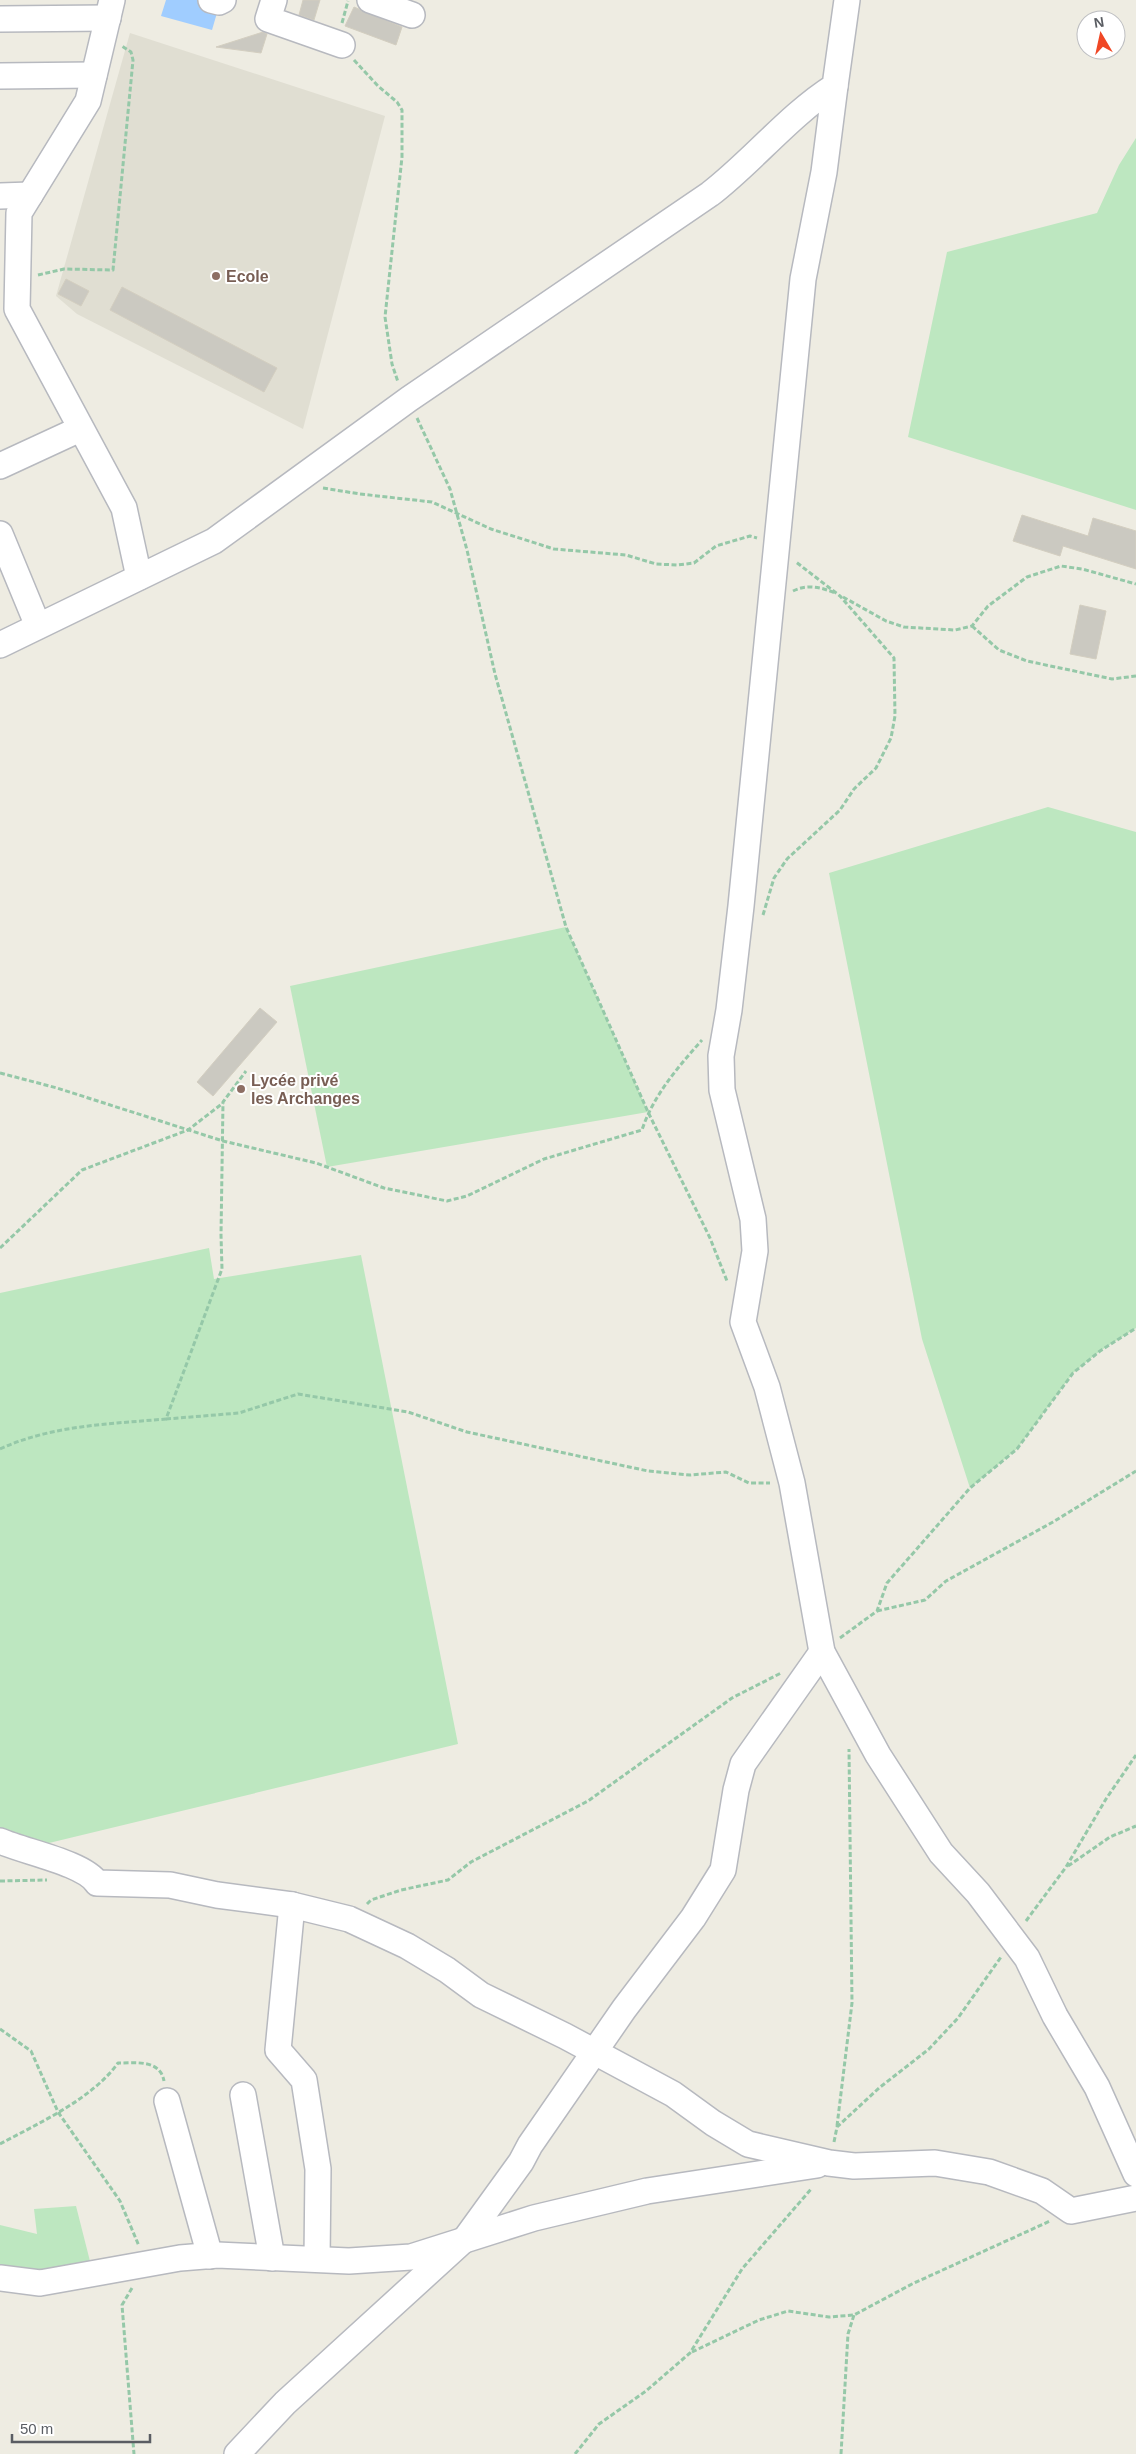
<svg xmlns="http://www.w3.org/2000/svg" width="1136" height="2454" font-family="Helvetica,sans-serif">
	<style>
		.education { fill: #e0ded2 }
		.green { fill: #bde7c0 }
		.water { fill: #a0cdff }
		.building { fill: #cbc9c1; stroke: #d3cec0 }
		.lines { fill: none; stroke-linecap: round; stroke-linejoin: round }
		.minor-casing { stroke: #b7b9bf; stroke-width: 28 }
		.path { stroke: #95c8a8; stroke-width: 3; stroke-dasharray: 5 2.5; stroke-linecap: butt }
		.minor { stroke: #fff; stroke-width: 25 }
		.education-dot { fill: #8d6e63; stroke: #fff; stroke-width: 2 }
		.labels { text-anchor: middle; stroke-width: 4; stroke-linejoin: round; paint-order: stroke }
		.education-label { font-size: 16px; font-weight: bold; fill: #785e54; stroke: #fff; text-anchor: start }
	</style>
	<rect width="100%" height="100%" fill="#eeece2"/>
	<!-- education -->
	<path class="education" d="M130,33L385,116L303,429L77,314L56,296Z"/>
	<!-- green -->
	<g class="green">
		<path d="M1136,138V510L908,437L947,252L1097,213L1119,165Z"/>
		<path d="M1048,807L1136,832V1328L1100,1351L1073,1373L1017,1449L970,1488L922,1339L829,873Z"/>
		<path d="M566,927L648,1112L327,1167L290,986Z"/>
		<path d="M209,1248L214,1279L361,1255L458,1744L20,1850L0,1841V1293Z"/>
		<path d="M76,2206L93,2273L0,2278V2225L37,2234L34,2209Z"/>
	</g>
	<!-- water -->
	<path class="water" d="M166,0H198L219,6L212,30L161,16Z"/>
	<!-- building -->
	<g class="building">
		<path d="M303,0H320L314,20L299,15Z"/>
		<path d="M354,7L402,27L396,45L345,26Z"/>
		<path d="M263,32L267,34L261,53L216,47Z"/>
		<path d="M66,279L89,291L81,306L58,294Z"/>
		<path d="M122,287L277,368L264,392L110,310Z"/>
		<path d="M1022,515L1088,536L1093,518L1136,531V569L1063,546L1060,556L1013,541Z"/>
		<path d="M1080,605L1106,611L1096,659L1070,654Z"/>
		<path d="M260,1008L277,1022L213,1096L197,1082Z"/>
	</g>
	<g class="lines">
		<!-- minor casing -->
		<g class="minor-casing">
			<g id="minor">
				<path d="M112,0L88,101L19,213L17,309L124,508L139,577"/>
				<path d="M211,0L219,2L223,0"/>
				<path d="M274,0L268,19L342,45"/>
				<path d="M370,0L412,15"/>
				<path d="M0,19L108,18"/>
				<path d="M0,76L94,75"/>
				<path d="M835,86L824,172L803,279L741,906L729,1010L721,1056L722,1090L753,1219L755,1251L743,1322L767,1387L792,1483L822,1652L878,1755L941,1853L978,1893L1027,1958L1055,2016L1097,2087L1136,2174"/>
				<path d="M0,196L30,195"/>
				<path d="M0,466L80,429"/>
				<path d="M0,534L38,626"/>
				<path d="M0,645L214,541L409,399L710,194C753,161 789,115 835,86L847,0"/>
				<path d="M0,1841C25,1852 84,1863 97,1883L170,1885L217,1895L292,1905L349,1919L407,1946L447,1970L481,1995L565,2036L673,2094L713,2123L748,2144L829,2163L854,2166L935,2163L989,2172L1042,2191L1071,2211L1136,2198"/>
				<path d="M292,1905L278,2050L304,2080L318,2169L317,2259"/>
				<path d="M243,2095L272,2258"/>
				<path d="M167,2101L210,2256"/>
				<path d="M0,2278L40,2283L180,2258L217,2255L349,2261L411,2257L534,2218L647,2191L817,2165"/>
				<path d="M237,2454L285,2403L466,2238L521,2162L530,2145L624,2009L693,1918L723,1870L736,1790L743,1764L822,1652"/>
			</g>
		</g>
		<!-- path -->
		<g class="path">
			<path d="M342,23L348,1"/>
			<path d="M354,60L378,86L397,102L402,110V157L385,317L392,364L398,382"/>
			<path d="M38,275L64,269L113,270L133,60L131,52L122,46"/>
			<path d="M417,418L450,489L467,550L495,674L566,927L648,1112L710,1238L727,1281"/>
			<path d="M323,488L360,494L432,502L491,529L554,549L626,555L656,564L677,565L694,563L716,546L750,536L757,538"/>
			<path d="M793,591C807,584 821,587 835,593"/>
			<path d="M843,597L886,621L904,627L955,630L972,626L988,606L1027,577L1061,566L1082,569L1136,584"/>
			<path d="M972,626L999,650L1027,661L1112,679L1136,676"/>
			<path d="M763,915L774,878L787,859L840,810L854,789L876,768L891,738L895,716L894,658L840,596L796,562"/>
			<path d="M0,1073L57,1088L223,1141L316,1163L384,1188L447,1201L467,1196L544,1159L642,1130C653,1096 678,1067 702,1040"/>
			<path d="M0,1248L82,1170L188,1130L223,1103"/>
			<path d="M166,1419L239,1413L298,1394L408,1412L467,1432L648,1471L690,1475L726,1472L749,1483H770"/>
			<path d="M0,1449C52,1425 110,1424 166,1419L222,1269L221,1235L223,1102L246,1071"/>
			<path d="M877,1611L925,1600L946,1581L1053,1522L1136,1471"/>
			<path d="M840,1638L877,1611L887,1583L970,1488L1017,1449L1073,1373L1100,1351L1136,1328"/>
			<path d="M1068,1866L1110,1837L1136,1826"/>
			<path d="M0,1881L47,1880"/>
			<path d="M367,1904L371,1900L401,1890L448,1880L471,1862L588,1801L732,1698L781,1673"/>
			<path d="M1026,1921L1066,1867L1106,1799L1136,1755"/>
			<path d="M0,2029L31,2051L58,2112L120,2201L139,2246"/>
			<path d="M837,2126L852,2003L849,1749"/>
			<path d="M834,2142L837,2127L879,2088L929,2049L958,2018L1001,1957"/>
			<path d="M0,2144C39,2123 92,2099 118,2063C135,2063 160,2059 164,2081"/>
			<path d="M132,2288L122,2305L134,2454"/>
			<path d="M692,2352L759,2320L788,2311L829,2317L854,2315L912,2284L1050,2221"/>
			<path d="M575,2454L599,2424L646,2391L690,2353L742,2269L812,2188"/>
			<path d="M841,2454L848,2334L854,2315"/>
		</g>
		<!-- minor -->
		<use href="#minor" class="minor"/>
	</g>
	<!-- markers -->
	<g class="education-dot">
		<circle cx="216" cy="276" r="5"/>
		<circle cx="241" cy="1089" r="5"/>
	</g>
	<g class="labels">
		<!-- education labels -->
		<g class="education-label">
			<text x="226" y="282">Ecole</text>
			<text x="251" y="1086">Lycée privé<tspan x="251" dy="18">les Archanges</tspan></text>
		</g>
	</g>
	<!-- north arrow -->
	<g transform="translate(1101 35) rotate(351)"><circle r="24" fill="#ffffff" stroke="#bdbec1"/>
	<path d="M0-4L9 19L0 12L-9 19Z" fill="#f04725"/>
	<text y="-8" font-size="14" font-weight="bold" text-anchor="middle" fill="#5a5d63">N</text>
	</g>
	<!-- scale -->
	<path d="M12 2434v8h138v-8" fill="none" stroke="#5a5d63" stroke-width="2.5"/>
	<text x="20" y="2434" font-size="15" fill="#5a5d63" stroke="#ffffff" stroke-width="4" paint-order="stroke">50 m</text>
</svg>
